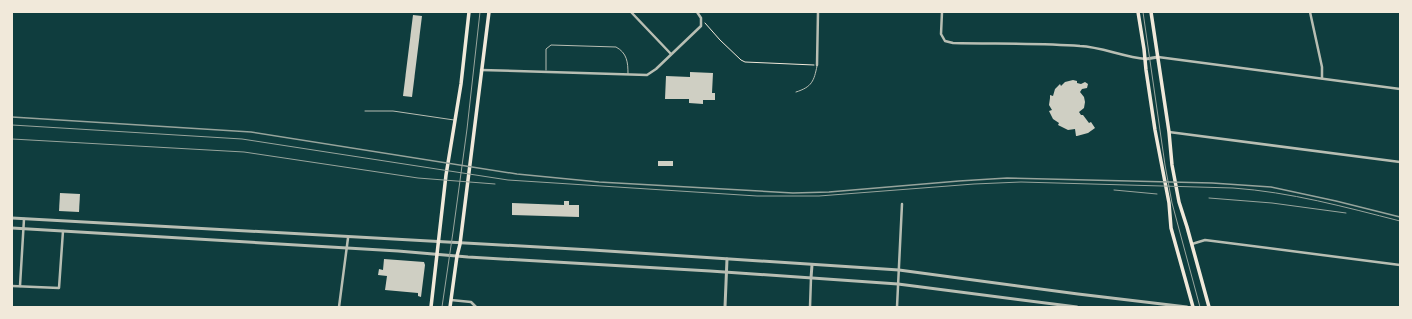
<svg xmlns="http://www.w3.org/2000/svg" width="1412" height="319" font-family="Lato,sans-serif">
	<style>
		.building { fill: #cfcfc3 }
		.lines { fill: none; stroke-linecap: round; stroke-linejoin: round }
		.path { stroke: #f1e9da; stroke-width: 1 }
		.service { stroke: #b8beb3; stroke-width: 1 }
		.minor { stroke: #b8beb3; stroke-width: 2.5 }
		.tertiary { stroke: #b8beb3; stroke-width: 3 }
		.primary { stroke: #f1e9da; stroke-width: 3.5 }
		.tram { stroke: #97a49c; stroke-width: 1 }
		.rail { stroke: #97a49c; stroke-width: 1.5 }
	</style>
	<rect width="100%" height="100%" fill="#0f3d3e"/>
	<!-- building -->
	<g class="building">
		<path d="M413,15L422,16L412,97L403,96Z"/>
		<path d="M690,72L713,73L712,93H715V100H703V104L689,103V99H665L666,76L690,77Z"/>
		<path d="M1073,80L1077,81V83L1081,84L1085,82L1088,84L1087,88L1082,89L1080,92L1084,97L1085,102L1084,108L1079,112L1081,115H1083L1089,123L1091,122L1095,128L1088,133L1077,136H1076L1075,129L1068,130L1058,125L1059,123L1053,119L1049,111L1052,110L1049,105L1050,98V95L1053,96L1055,89L1060,84L1061,86L1065,82Z"/>
		<rect x="658" y="161" width="15" height="5"/>
		<path d="M60,193L80,194L79,212L59,211Z"/>
		<path d="M564,201H569V205H579V217L512,215V203L564,205Z"/>
		<path d="M384,259L424,262L425,265L421,297L418,296V293L385,290L387,276L378,275L379,269L383,270Z"/>
	</g>
	<g class="lines">
		<!-- path -->
		<path class="path" d="M705,23L720,40L741,60L745,62L814,65"/>
		<!-- service -->
		<g class="service">
			<path d="M546,70V49L551,45L616,47C627,53 628,62 628,74"/>
			<path d="M796,92C812,87 814,81 817,66"/>
			<path d="M365,111H393L454,120"/>
		</g>
		<!-- minor -->
		<g class="minor">
			<path d="M631,12L671,54"/>
			<path d="M942,12L941,34L945,41L953,43C995,44 1038,43 1080,46C1102,47 1123,57 1146,59"/>
			<path d="M1310,12L1322,67V78"/>
			<path d="M1158,57L1400,89"/>
			<path d="M817,65L818,12"/>
			<path d="M481,70L647,75L656,69L701,26V18L697,12"/>
			<path d="M1169,132L1400,162"/>
			<path d="M1192,244L1205,240L1400,265"/>
			<path d="M12,286L59,288L63,231"/>
			<path d="M20,286L24,219"/>
			<path d="M451,300L471,302L476,307"/>
			<path d="M339,307L348,238"/>
			<path d="M810,307L811,278"/>
			<path d="M897,307L902,204"/>
		</g>
		<!-- tertiary -->
		<g class="tertiary">
			<path d="M1146,59L1158,57"/>
			<path d="M12,218L592,250L899,270L1078,294L1187,307"/>
			<path d="M12,228L398,251L468,257L710,271L898,284L1077,307"/>
			<path d="M811,278L812,265"/>
			<path d="M725,307L727,259"/>
		</g>
		<!-- primary -->
		<g class="primary">
			<path d="M1138,12L1144,49L1146,70L1155,130L1169,203L1171,228L1193,307"/>
			<path d="M1151,12L1169,132L1172,165L1179,202L1187,227L1209,307"/>
			<path d="M431,307L446,175L461,84L469,12"/>
			<path d="M450,307L457,256L460,244L489,12"/>
		</g>
		<!-- tram -->
		<g class="tram">
			<path d="M1143,12L1165,165L1172,203L1200,307"/>
			<path d="M12,125L242,139L508,180L757,196H819L974,184L1021,182L1233,188C1290,192 1345,207 1400,221"/>
			<path d="M12,139L244,152L418,178L495,184"/>
			<path d="M1114,190L1157,194"/>
			<path d="M1209,198L1272,203L1346,213"/>
			<path d="M442,307L453,232L467,129L480,12"/>
		</g>
		<!-- rail -->
		<path class="rail" d="M12,117L251,132L517,174L599,182L793,193L829,192L959,181L1007,178L1212,183L1271,187L1336,201L1400,217"/>
	</g>
	<!-- border -->
	<rect width="1412" height="319" fill="none" stroke="#f1e9da" stroke-width="26"/>
</svg>
